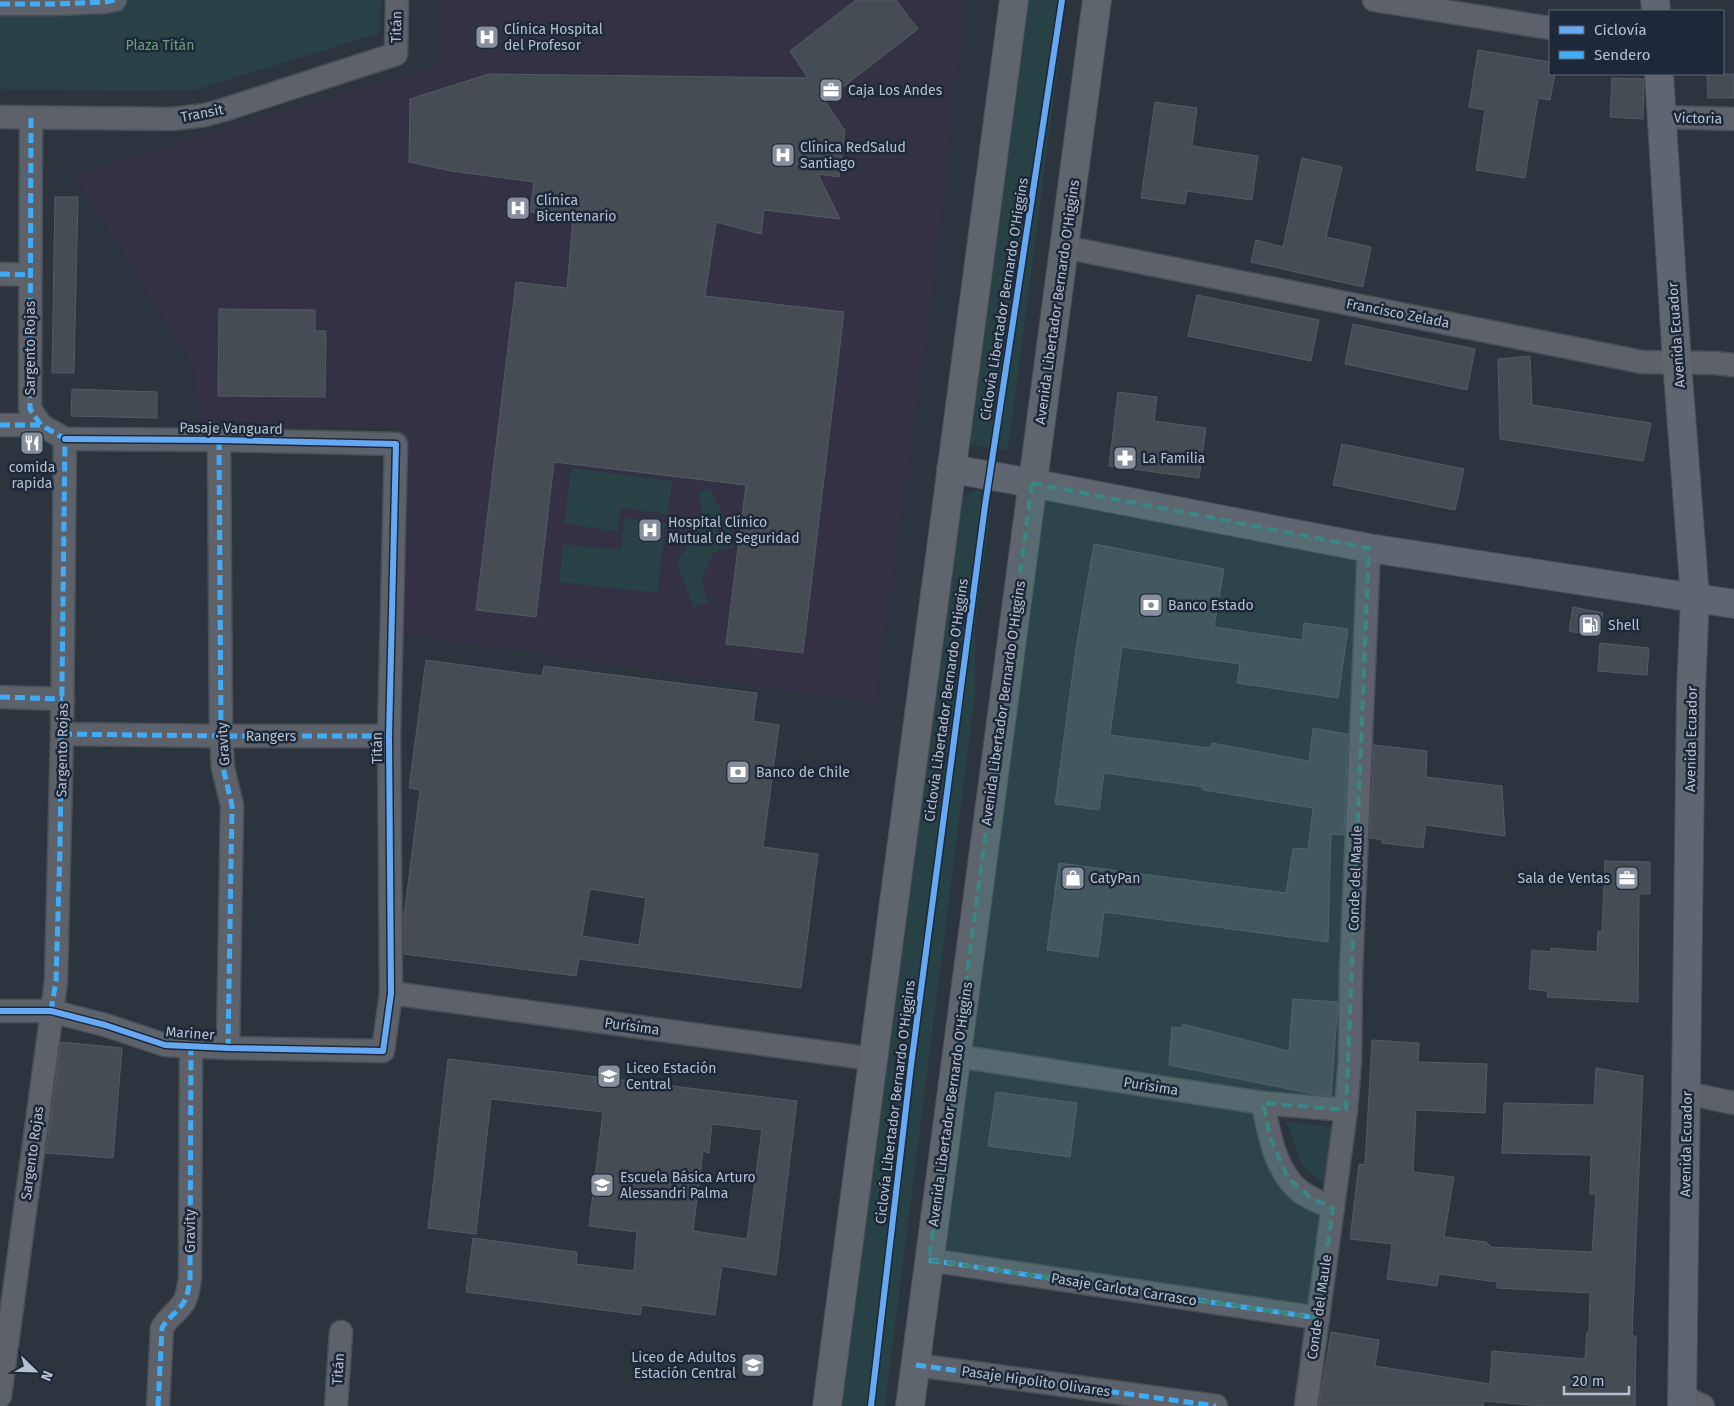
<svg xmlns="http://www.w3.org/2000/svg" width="1734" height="1406" font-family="'Fira Sans',sans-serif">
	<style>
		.medical { fill: #333143 }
		.green { fill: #274145 }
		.building { fill: #454c54; stroke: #545b65; fill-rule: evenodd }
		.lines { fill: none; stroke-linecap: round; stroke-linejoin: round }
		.minor-casing { stroke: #494f56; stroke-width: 25 }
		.secondary-casing { stroke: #494f56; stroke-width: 30 }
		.primary-casing { stroke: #4a505a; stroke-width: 30 }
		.minor { stroke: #5d626a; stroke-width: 22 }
		.secondary { stroke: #60666f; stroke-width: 28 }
		.primary { stroke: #5f656c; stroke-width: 28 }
		.quiet { stroke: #42abf6; stroke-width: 5; stroke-dasharray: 10 5; stroke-linecap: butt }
		.cycleway-casing { stroke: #1d293a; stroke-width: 9 }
		.cycleway { stroke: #66a8f1; stroke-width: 6 }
		.marked { fill: #398886; fill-opacity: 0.2; stroke: #398886; stroke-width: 4; stroke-dasharray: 10 6; stroke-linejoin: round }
		.labels { text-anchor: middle; stroke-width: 5; stroke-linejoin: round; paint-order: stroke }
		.street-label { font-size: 14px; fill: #b6c0ce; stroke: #1d293a }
		.poi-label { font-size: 14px; fill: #b6c0ce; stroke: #1d293a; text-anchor: start }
		.park-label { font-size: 14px; fill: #6ba176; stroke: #1d293a }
	</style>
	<rect width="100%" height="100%" fill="#2c343d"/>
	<!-- medical -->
	<path class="medical" d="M441,0H965L932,300L875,704L400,633L402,428L198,429L194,368L73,174L440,64Z"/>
	<!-- green -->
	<g class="green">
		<path d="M0,0H381L380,33L191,91L0,89Z"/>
		<path d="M1024,0H1059L1060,53L1008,450L969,445L966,437Z"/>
		<path d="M571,468L672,481L668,514L621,508L618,531L564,524Z"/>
		<path d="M710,488L735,539L733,547L713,553L701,581L708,602L694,608L679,569V559L703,517L698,493Z"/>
		<path d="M977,490C987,492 990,498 991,508L975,627V695L885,1406H837L959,505L965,496Z"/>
		<path d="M624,518L665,523L658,593L559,582L563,544L621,550Z"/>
		<path d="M1286,1121L1331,1127L1324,1184L1302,1165Z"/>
	</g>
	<!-- building -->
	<g class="building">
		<path d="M856,0H896L918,29L825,101L845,131L839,177L818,174L840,219L764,210L761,234L716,222L705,296L844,312L803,653L726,644L746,485L554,462L536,617L476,610L516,282L567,288L573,218L530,212L534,182L451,171L409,162L410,99L489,74L808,78L790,51Z"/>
		<path d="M1478,50L1550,62V74H1555L1550,100L1538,98L1525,178L1476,170L1485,110L1469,107Z"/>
		<path d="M1707,74H1734V98H1708Z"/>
		<path d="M1612,78L1644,79L1643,119L1610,117Z"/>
		<path d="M1155,102L1197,108L1192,146L1258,156L1252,200L1187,191L1185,204L1141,198Z"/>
		<path d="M1302,158L1342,167L1326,237L1371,247L1363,287L1251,262L1256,240L1283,247Z"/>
		<path d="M55,197H78L74,373H52Z"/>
		<path d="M1197,295L1319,320L1311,361L1188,336Z"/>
		<path d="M219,309L315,310V331H326L325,397L218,396Z"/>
		<path d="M1353,324L1475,349L1467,390L1345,364Z"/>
		<path d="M1530,356L1532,405L1651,423L1643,461L1500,439L1498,359Z"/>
		<path d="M72,389L157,392V418L71,416Z"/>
		<path d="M1118,392L1157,397L1154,421L1206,428L1199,478L1109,466Z"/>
		<path d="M1342,444L1464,469L1455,510L1333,485Z"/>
		<path d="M1094,544L1224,569L1214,627L1302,640L1304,623L1348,629L1338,698L1237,683L1240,664L1122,647L1110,735L1210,748L1212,743L1309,761L1313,728L1348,734L1344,835L1331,834L1328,942L1104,912L1098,957L1047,950L1059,863L1286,893L1293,848L1308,849L1313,808L1203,790V787L1104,773L1099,810L1055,804L1077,642Z"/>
		<path d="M1573,607L1603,613L1598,637L1569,631Z"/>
		<path d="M1600,643L1649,648L1647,675L1598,671Z"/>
		<path d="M426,660L542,676L544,666L757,693L753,721L779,725L763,847L818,854L801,988L579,959L576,976L404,954V916L420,790L409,788ZM590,889L646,898L639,945L582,936Z"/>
		<path d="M1374,745L1427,751L1426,777L1502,786L1505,836L1426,825L1423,848L1382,843V840L1370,838Z"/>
		<path d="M1605,861L1650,862V894H1639L1638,1002L1547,997L1548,991L1529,989L1532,950L1551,952V948L1597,952L1598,931L1602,932Z"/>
		<path d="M1293,999L1338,1002L1331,1096L1314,1094L1169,1065L1172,1027L1183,1028V1024L1289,1051Z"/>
		<path d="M1372,1040L1419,1043L1418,1062L1487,1064L1485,1113L1416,1110L1413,1172L1454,1177L1444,1237L1486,1242L1491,1247L1592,1252L1596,1194H1590L1591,1155L1502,1153L1504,1103L1594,1105L1596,1068L1643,1076L1632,1336H1636L1635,1406H1543L1484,1401L1483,1406H1319L1331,1332L1379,1340L1375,1366L1490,1384L1492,1351L1585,1359L1587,1332H1589L1590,1293L1497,1288V1282L1439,1274L1437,1286L1387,1279L1392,1244L1350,1239L1359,1164L1365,1165Z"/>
		<path d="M61,1042L122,1048L113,1158L46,1153Z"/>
		<path d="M448,1059L797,1101L776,1275L722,1266L715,1315L642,1305L640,1315L466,1292L473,1238L577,1252L576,1264L634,1271L637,1232L589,1226L603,1112L491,1099L476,1234L428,1228ZM712,1124L762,1130L747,1239L693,1231L703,1151L709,1153Z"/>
		<path d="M996,1092L1077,1103L1070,1157L988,1146Z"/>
	</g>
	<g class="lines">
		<!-- minor casing -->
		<g class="minor-casing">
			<g id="minor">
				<path d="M1374,0L1550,28"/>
				<path d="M0,4H56L105,2L115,0"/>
				<path d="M0,117L172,119L205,115L223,110L396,54L397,0"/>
				<path d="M1662,117L1734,119"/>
				<path d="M31,118L30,409L41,425L65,439"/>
				<path d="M1064,247L1642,362L1714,363L1734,365"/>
				<path d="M0,274L30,275"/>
				<path d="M0,425H41"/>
				<path d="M219,440L221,736L223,768L232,805L228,1048"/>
				<path d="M0,697L63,699"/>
				<path d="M62,734L221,736H389"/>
				<path d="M391,993L873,1059"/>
				<path d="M0,1011H51L105,1025L165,1045L228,1048L383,1051L391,993L389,736L396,444L219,440L65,439"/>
				<path d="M957,1056L1263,1103L1346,1110"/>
				<path d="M1686,1093L1734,1103"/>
				<path d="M1263,1103C1269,1133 1275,1172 1301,1192C1311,1199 1322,1203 1333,1208"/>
				<path d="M929,1260L1318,1318"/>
				<path d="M916,1365L1216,1406"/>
				<path d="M0,1396L56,981L62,734L65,439"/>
				<path d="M1682,1396L1703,1406"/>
				<path d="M158,1406L162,1328C167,1318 178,1312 184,1302C188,1295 189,1286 190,1277L191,1047"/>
				<path d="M336,1406L341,1332"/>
				<path d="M1306,1406L1346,1110L1350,1060L1351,973L1369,548"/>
			</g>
		</g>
		<!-- secondary casing -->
		<g class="secondary-casing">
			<g id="secondary">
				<path d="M1655,0L1656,11"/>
				<path d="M1659,74L1677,362L1695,597L1691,691L1682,1406"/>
				<path d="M951,469L1032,483L1369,548L1734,604"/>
			</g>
		</g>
		<!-- primary casing -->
		<g class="primary-casing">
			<g id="primary">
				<path d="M827,1406L1014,0"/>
				<path d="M910,1406L1097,0"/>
			</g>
		</g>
		<!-- minor -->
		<use href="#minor" class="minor"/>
		<!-- secondary -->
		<use href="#secondary" class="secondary"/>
		<!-- primary -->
		<use href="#primary" class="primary"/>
		<!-- quiet -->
		<g class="quiet">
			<path d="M0,4H56L105,2L115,0"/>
			<path d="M31,118L30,409L41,425L65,439"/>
			<path d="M0,274L30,275"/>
			<path d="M0,425H41"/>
			<path d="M219,440L221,736L223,768L232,805L228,1048"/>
			<path d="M0,697L63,699"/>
			<path d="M62,734L221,736H389"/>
			<path d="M51,1011L56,981L60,849L65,439"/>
			<path d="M929,1260L1318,1318"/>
			<path d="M916,1365L1216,1406"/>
			<path d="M158,1406L162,1328C167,1318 178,1312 184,1302C188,1295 189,1286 190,1277L191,1047"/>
		</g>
		<!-- cycleway casing -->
		<g class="cycleway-casing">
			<g id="cycleway">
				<path d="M0,1011H51L105,1025L165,1045L228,1048L383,1051L391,993L389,736L396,444L219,440L65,439"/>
				<path d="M871,1406L911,1065L985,506L1062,0"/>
			</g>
		</g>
		<!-- cycleway -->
		<use href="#cycleway" class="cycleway"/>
	</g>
	<!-- marked area -->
	<path class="marked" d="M1032,483L1369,548L1346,1110L1263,1103L1271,1140L1288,1178L1311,1198L1333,1208L1318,1318L929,1260Z"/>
	<!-- icons -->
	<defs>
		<g id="hospital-square" transform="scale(1.25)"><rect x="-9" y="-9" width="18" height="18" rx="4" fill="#868f9b" stroke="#1d293a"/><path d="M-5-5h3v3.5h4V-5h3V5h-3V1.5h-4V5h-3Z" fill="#fff"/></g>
		<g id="office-square" transform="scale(1.25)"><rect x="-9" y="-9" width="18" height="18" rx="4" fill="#868f9b" stroke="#1d293a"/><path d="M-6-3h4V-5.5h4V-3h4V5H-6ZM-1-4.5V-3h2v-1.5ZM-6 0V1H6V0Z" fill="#fff"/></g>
		<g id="restaurant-square" transform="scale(1.25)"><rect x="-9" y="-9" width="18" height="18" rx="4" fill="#868f9b" stroke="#1d293a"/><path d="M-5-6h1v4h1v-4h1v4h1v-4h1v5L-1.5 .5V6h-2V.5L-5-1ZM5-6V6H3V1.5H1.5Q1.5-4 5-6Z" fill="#fff"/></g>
		<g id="pharmacy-square" transform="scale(1.25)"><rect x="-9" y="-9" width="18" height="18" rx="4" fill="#868f9b" stroke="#1d293a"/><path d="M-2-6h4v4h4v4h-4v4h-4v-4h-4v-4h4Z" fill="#fff"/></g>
		<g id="bank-square" transform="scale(1.25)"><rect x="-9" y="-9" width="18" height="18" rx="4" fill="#868f9b" stroke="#1d293a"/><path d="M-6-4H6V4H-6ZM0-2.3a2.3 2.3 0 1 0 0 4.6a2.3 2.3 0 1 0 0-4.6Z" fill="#fff"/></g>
		<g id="fuel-square" transform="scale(1.25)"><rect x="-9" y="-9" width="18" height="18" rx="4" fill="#868f9b" stroke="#1d293a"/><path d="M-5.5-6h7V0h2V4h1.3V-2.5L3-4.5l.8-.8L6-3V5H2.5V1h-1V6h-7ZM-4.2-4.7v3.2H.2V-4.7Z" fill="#fff"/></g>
		<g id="shop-square" transform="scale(1.25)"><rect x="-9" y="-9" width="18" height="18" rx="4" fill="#868f9b" stroke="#1d293a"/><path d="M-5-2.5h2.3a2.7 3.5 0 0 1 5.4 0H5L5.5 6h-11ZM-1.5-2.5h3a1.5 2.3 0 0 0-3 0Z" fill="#fff"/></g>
		<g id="school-square" transform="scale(1.25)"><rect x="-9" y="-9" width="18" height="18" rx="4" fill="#868f9b" stroke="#1d293a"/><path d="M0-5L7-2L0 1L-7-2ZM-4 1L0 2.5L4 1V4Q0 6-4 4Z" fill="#fff"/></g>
	</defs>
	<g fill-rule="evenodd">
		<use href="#hospital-square" x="487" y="37"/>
		<use href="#office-square" x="831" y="90"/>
		<use href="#hospital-square" x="783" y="155"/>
		<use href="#hospital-square" x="518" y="208"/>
		<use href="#restaurant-square" x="32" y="443"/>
		<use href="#pharmacy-square" x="1125" y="458"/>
		<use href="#hospital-square" x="650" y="530"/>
		<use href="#bank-square" x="1151" y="605"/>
		<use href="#fuel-square" x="1590" y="625"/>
		<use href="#bank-square" x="738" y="772"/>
		<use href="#shop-square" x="1073" y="878"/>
		<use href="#office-square" x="1627" y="878"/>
		<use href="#school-square" x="609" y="1076"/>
		<use href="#school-square" x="602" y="1185"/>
		<use href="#school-square" x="753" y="1365"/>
	</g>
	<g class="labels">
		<!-- street labels -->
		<g class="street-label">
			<text transform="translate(396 27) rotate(-89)" y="5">Titán</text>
			<text transform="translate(202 113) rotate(-11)" y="5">Transit</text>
			<text transform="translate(1698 118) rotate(1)" y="5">Victoria</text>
			<text transform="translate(1004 299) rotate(-81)" y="5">Ciclovía Libertador Bernardo O'Higgins</text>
			<text transform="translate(1057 302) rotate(-82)" y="5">Avenida Libertador Bernardo O'Higgins</text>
			<text transform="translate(1398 313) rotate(11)" y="5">Francisco Zelada</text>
			<text transform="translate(1676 335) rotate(-94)" y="5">Avenida Ecuador</text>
			<text transform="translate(30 348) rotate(-90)" y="5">Sargento Rojas</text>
			<text transform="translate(231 428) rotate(1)" y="5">Pasaje Vanguard</text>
			<text transform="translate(946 700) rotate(-82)" y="5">Ciclovía Libertador Bernardo O'Higgins</text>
			<text transform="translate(1003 703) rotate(-82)" y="5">Avenida Libertador Bernardo O'Higgins</text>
			<text x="271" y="741">Rangers</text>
			<text transform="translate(1691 739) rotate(-89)" y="5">Avenida Ecuador</text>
			<text transform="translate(223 744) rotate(-94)" y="5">Gravity</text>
			<text transform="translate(377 748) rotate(-90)" y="5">Titán</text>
			<text transform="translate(62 750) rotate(-89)" y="5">Sargento Rojas</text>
			<text transform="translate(1355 878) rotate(-88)" y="5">Conde del Maule</text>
			<text transform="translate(632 1026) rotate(8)" y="5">Purísima</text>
			<text transform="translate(190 1033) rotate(4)" y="5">Mariner</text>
			<text transform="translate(1151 1086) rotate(9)" y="5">Purísima</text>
			<text transform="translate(895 1102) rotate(-83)" y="5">Ciclovía Libertador Bernardo O'Higgins</text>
			<text transform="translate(950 1104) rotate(-82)" y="5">Avenida Libertador Bernardo O'Higgins</text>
			<text transform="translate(1686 1144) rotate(-89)" y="5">Avenida Ecuador</text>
			<text transform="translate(32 1153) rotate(-82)" y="5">Sargento Rojas</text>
			<text transform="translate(190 1231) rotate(-90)" y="5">Gravity</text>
			<text transform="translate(1124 1289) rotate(9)" y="5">Pasaje Carlota Carrasco</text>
			<text transform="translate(1319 1307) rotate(-82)" y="5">Conde del Maule</text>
			<text transform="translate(338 1369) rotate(-86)" y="5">Titán</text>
			<text transform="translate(1036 1381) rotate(8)" y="5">Pasaje Hipolito Olivares</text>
		</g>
		<!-- poi labels -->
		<g class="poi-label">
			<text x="504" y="34">Clínica Hospital<tspan x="504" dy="16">del Profesor</tspan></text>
			<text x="848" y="95">Caja Los Andes</text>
			<text x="800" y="152">Clínica RedSalud<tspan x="800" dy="16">Santiago</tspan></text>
			<text x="536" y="205">Clínica<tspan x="536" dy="16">Bicentenario</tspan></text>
			<text x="1142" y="463">La Familia</text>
			<text x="32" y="472" text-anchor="middle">comida<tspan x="32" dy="16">rapida</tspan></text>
			<text x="668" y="527">Hospital Clínico<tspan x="668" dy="16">Mutual de Seguridad</tspan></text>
			<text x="1168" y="610">Banco Estado</text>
			<text x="1608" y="630">Shell</text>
			<text x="756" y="777">Banco de Chile</text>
			<text x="1090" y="883">CatyPan</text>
			<text x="1610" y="883" text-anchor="end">Sala de Ventas</text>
			<text x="626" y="1073">Liceo Estación<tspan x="626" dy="16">Central</tspan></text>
			<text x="620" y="1182">Escuela Básica Arturo<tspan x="620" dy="16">Alessandri Palma</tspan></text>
			<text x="736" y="1362" text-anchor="end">Liceo de Adultos<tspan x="736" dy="16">Estación Central</tspan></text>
		</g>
		<!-- park labels -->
		<g class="park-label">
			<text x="160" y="50">Plaza Titán</text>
		</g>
	</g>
	<!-- legend -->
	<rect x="1549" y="10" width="175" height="65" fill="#1d293a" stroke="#5a6575"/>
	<rect x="1559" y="26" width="25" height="8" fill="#66a8f1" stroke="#5a6575"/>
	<text x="1594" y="35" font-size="15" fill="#b6c0ce">Ciclovía</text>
	<rect x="1559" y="51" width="25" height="8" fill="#42abf6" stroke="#5a6575"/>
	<text x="1594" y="60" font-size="15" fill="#b6c0ce">Sendero</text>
	<!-- north arrow -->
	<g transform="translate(35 1371) rotate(113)" stroke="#1d293a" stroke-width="4" paint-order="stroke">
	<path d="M0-4L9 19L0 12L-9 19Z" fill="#b6c0ce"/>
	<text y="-8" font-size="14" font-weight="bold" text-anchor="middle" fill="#b6c0ce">N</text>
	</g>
	<!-- scale -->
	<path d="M1564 1386v8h65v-8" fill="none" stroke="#b6c0ce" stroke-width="2.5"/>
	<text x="1572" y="1386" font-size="15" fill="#b6c0ce" stroke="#1d293a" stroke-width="4" paint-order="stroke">20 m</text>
</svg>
